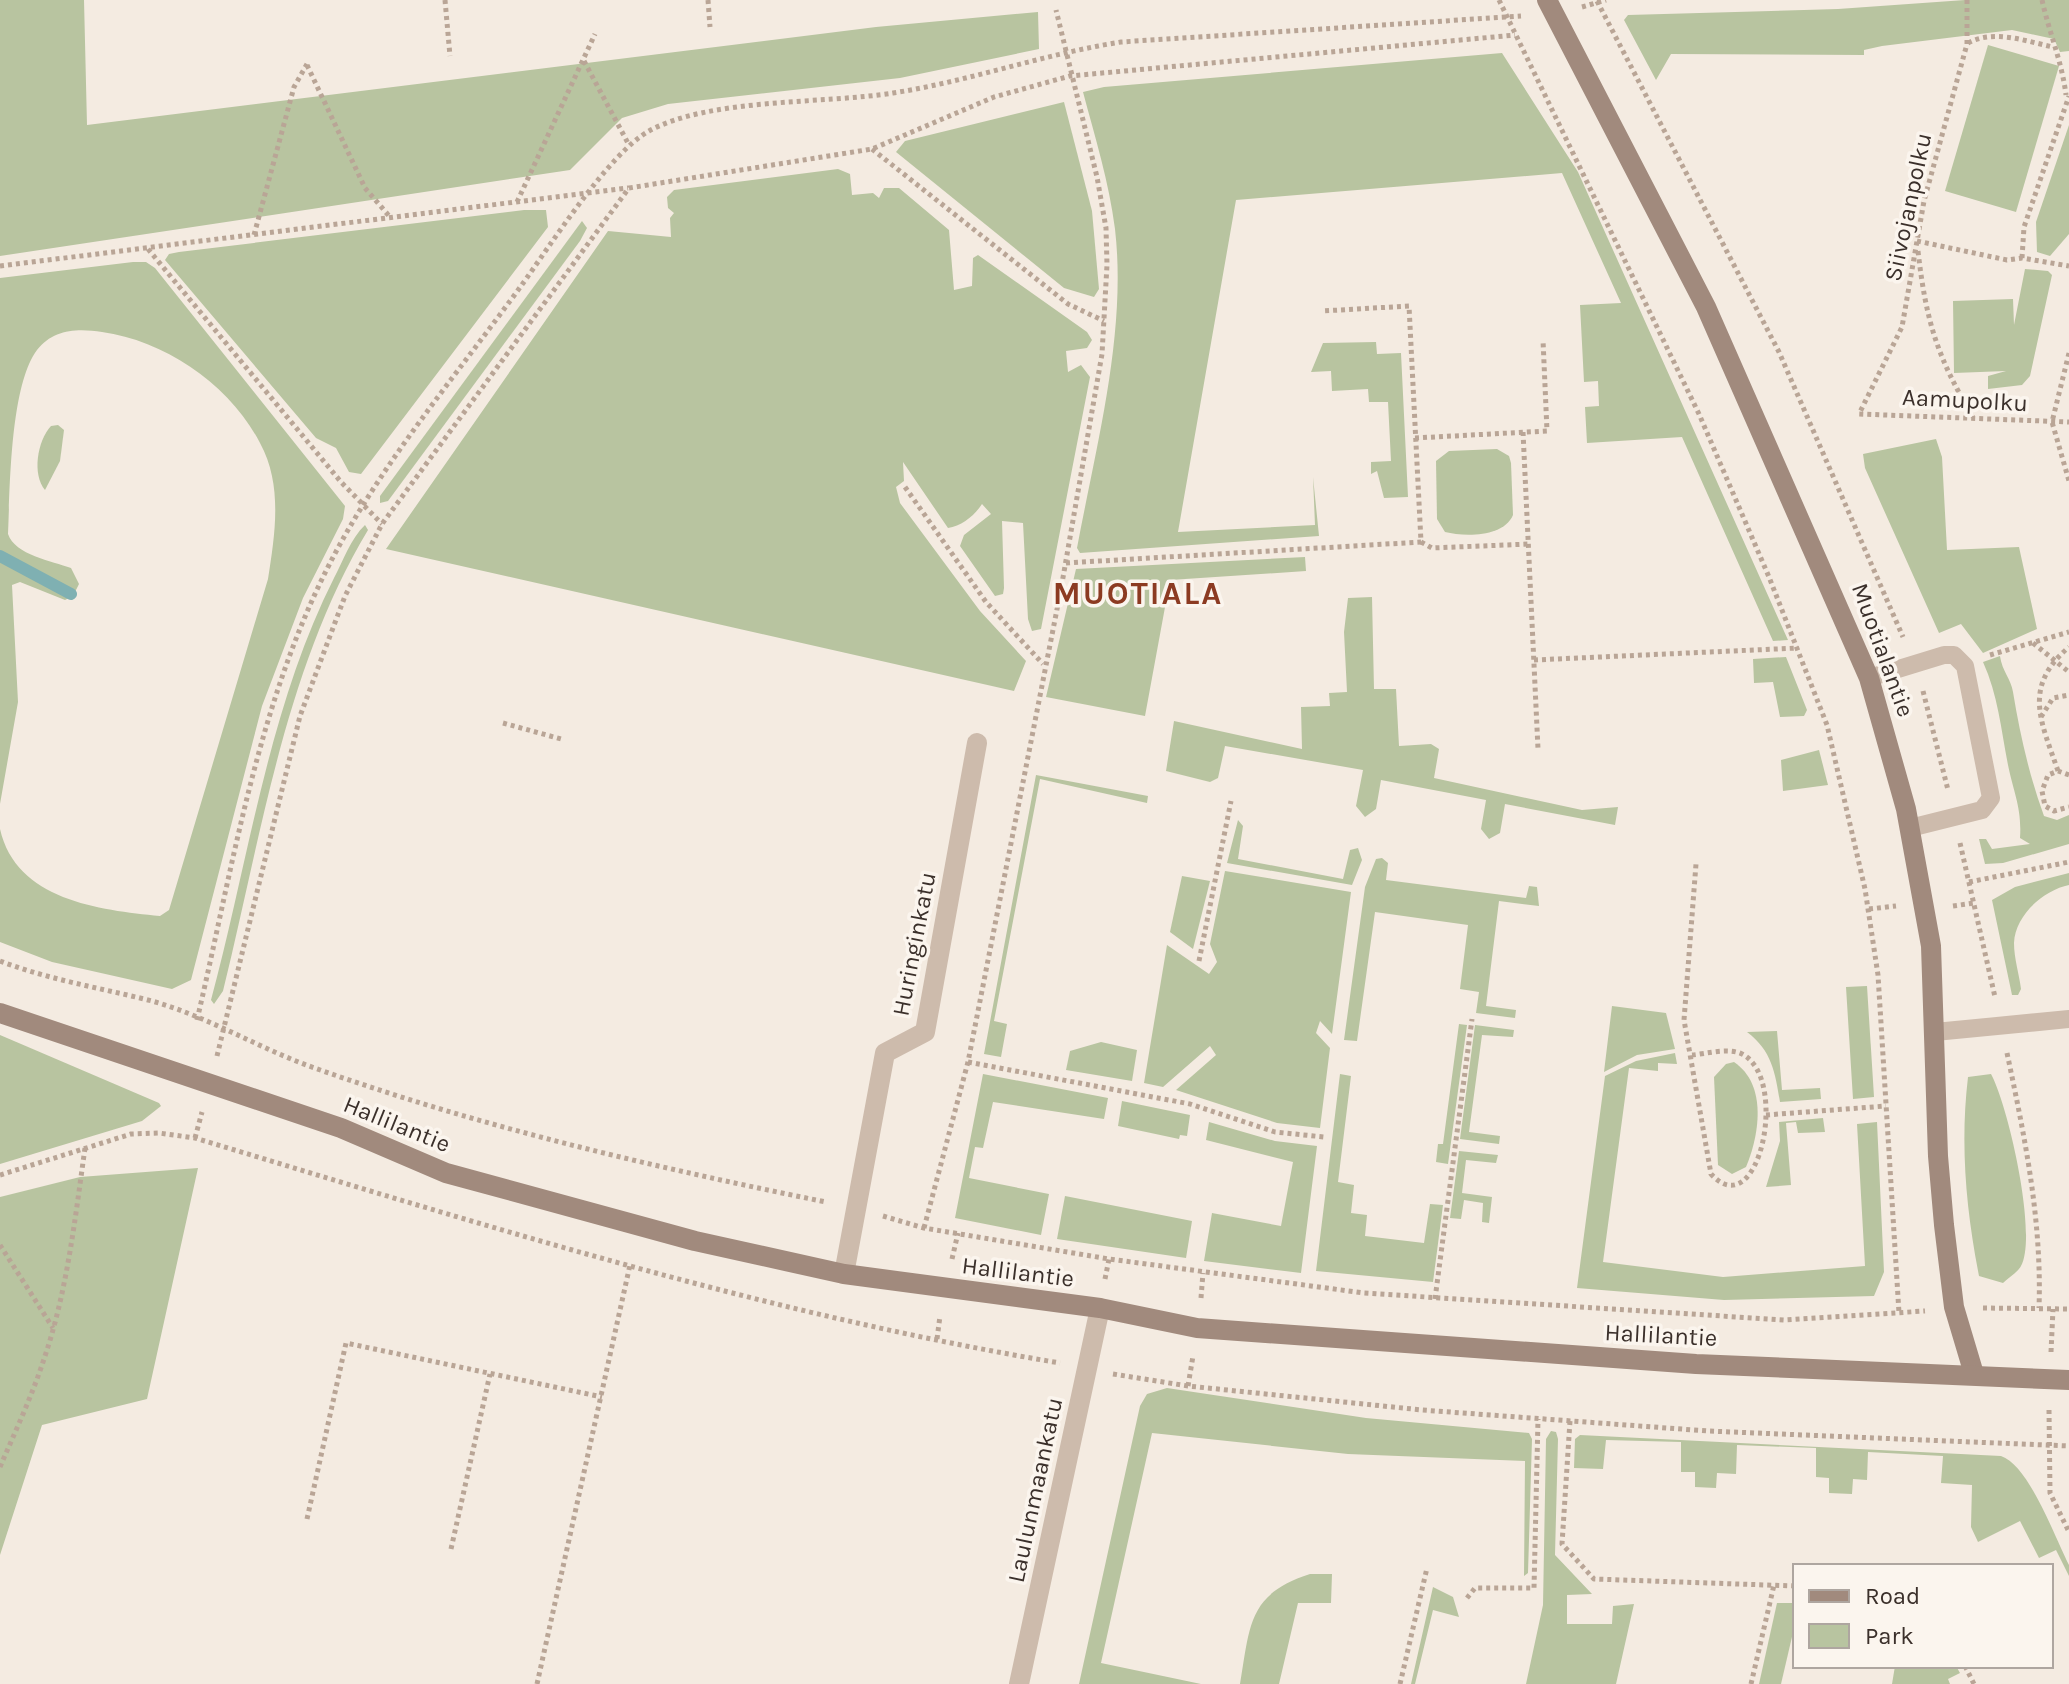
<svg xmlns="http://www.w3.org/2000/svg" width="2069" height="1684" font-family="Karla,sans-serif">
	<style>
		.green { fill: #b8c4a0 }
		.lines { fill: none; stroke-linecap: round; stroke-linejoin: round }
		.stream { stroke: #7fb0b2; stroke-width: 12 }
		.path { stroke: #b9a596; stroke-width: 5; stroke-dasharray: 4 4; stroke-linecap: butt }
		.lane { stroke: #cdbbac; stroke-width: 18 }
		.street { stroke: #cdbbac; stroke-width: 20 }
		.secondary { stroke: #a18a7d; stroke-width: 20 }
		.labels { text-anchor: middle; stroke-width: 7; stroke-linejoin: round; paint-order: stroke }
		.street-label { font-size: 24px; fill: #3b302b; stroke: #fbf5ee }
		.district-label { font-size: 32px; font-weight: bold; letter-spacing: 2px; fill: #8c3b22; stroke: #fbf5ee }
	</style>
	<rect width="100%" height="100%" fill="#f4ebe1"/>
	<!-- green -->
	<g class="green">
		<path d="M0,0H84L87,125L876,27L1038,12L1039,49L900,78L668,104L622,118L570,170L0,256Z"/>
		<path d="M1965,0H2069V51L2060,52L2054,39L2012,30L1882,46L1864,50V55L1671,54L1656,80L1624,20L1628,15L1838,9Z"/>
		<path d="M1988,45L2059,66L2016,212L1945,191Z"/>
		<path d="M1502,53L1578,172L1788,640L1773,641L1682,437L1587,443L1585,407L1599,406L1598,381L1584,382L1580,305L1621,303L1562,173L1236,200L1178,532L1315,525L1313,477L1319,536L1080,553L1077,548C1096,446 1127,333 1115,229C1109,182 1095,137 1083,92L1104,87Z"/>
		<path d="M1064,102L1092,211L1099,289L1094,297L1064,288L896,152L905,141Z"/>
		<path d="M2069,125V234L2050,256L2037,252L2036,222Z"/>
		<path d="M838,169L850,174L852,195L873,193L879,198L884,188H899L949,230L954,290L972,286L973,258L978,255L1087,332L1092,340L1087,348L1066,351L1068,372L1081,365L1090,377L1041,629L1032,631L1028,619L1023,523L1002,521L1004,588L1003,594L995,596L960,546L964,535L991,514L982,504C975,515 962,526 948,528L903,462L904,481L896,487L900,503L980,611L1026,661L1014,691L386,549L608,231L671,237L670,218L674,213L668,208L667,197L674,190Z"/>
		<path d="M524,210H546L548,227L361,474L349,472L336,448L316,438L165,260L169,254L179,252Z"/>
		<path d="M582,221L587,228L580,241L388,501L380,503V496Z"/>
		<path d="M133,262H146L155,268L345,506L343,519L303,598L262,706L191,980L172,989L52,962L0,942V829C16,900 99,910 160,916L169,910L268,579C275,534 283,485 260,443C230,385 166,341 102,332C78,328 53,329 37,350C10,386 10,489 8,534C15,555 52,561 71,568L79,584L73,596L65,600L20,582L12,585L18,702L0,804V278Z"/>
		<path d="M2025,269L2048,271L2052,275L2030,376L2022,385L1988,389V376L2006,371L1954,373L1953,301L2013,299L2014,325Z"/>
		<path d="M1376,342L1377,354L1401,353L1408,497L1384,498L1377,471L1371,474V462L1391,461L1388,402H1369L1368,389L1332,391L1331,371L1311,372L1323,343Z"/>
		<path d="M58,425L64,430L60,461L45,490C32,475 37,441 51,426Z"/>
		<path d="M1936,439L1942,457L1947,550L2019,547L2037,629L1983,653L1961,624L1939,633L1865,468L1863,454Z"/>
		<path d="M1497,449L1509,456L1511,463L1513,515C1504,537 1465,537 1445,532L1437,519L1436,461L1449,451Z"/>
		<path d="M365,525L368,530C285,668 261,837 223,991L214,1004L211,1000C249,859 268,709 334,578C343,561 351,538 365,525Z"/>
		<path d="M1305,557L1306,571L1170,580L1145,716L1046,697L1076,569Z"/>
		<path d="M1372,597L1374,689H1396L1399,746L1431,744L1439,749L1434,778L1582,810L1618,807L1615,825L1505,804L1500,833L1489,839L1481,829L1486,800L1381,780L1376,809L1365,817L1356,806L1363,770L1225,746L1218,778L1210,782L1166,771L1174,721L1302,749L1301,707L1330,706L1329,693L1347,692L1344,632L1348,598Z"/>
		<path d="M2000,656C2002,671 2011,679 2013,692C2020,734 2029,775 2044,816L2057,820L2069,815V844L2003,863L1985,864L1979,839H1986L1992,849L2030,844L2020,838C2022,808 2014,794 2008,765C2001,729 1998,695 1983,662Z"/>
		<path d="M1786,657L1807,710L1804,716L1780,717L1773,682L1754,683L1753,659Z"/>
		<path d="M1819,750L1828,785L1783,791L1781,760Z"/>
		<path d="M1036,775L1148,796L1147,803L1040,779L994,1021L1007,1024L1001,1057L984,1054Z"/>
		<path d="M1238,820L1243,826L1238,859L1343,879L1350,850L1358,848L1362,860L1352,885L1227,863Z"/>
		<path d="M1382,858L1388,863L1386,880L1526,898L1529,886L1537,887L1539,906L1499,901L1486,1006L1516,1010L1515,1018L1476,1013L1479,992L1460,989L1468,925L1375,912L1357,1041L1344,1040L1365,887L1376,859Z"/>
		<path d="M1225,871L1351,892L1332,1034L1320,1021L1316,1033L1330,1048L1320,1128L1277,1123L1176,1090L1216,1055L1210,1046L1163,1087L1144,1083L1167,945L1209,974L1217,962L1210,944Z"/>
		<path d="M2069,873V885C2044,890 2015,915 2014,943C2014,958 2019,974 2021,989L2018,995H2012L1992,900L2015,887Z"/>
		<path d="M1182,876L1210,881L1193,949L1170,932Z"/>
		<path d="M1867,986L1874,1097L1853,1099L1846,987Z"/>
		<path d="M1612,1006L1666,1013L1675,1049L1637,1055L1604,1072Z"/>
		<path d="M1459,1024L1467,1025L1448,1164L1436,1162L1438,1144H1443Z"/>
		<path d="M1475,1025L1514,1030L1513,1037L1482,1035L1469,1132L1500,1136L1499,1144L1460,1139Z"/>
		<path d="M1777,1031L1782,1090L1820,1088L1821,1099L1780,1102C1775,1072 1772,1051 1747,1032Z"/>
		<path d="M0,1035L159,1103L161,1106L142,1121L0,1164Z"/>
		<path d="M1101,1042L1137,1050L1132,1081L1066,1070L1070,1051Z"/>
		<path d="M1675,1053L1677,1064L1658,1063V1071L1629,1068L1603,1262L1723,1277L1865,1266L1857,1124L1877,1122L1884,1272L1874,1296L1724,1300L1577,1288L1605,1076L1636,1061Z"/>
		<path d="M1734,1062C1768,1085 1759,1136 1746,1167L1732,1174L1718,1165L1714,1077L1726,1064Z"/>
		<path d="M983,1074L1108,1098L1104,1119L993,1102L983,1148L975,1147L969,1178L1049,1194L1041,1235L955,1218Z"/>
		<path d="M1340,1074L1351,1076L1338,1182L1354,1185L1351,1213L1367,1215L1365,1236L1424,1243L1430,1204L1443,1205L1433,1282L1316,1271Z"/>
		<path d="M1991,1074C2008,1105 2038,1235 2021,1266C2018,1272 2008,1278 2003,1283L1979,1276C1966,1209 1960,1145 1968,1077Z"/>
		<path d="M1122,1101L1190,1115L1187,1136L1180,1135L1179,1139L1118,1126Z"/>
		<path d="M1823,1118L1825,1132L1798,1133L1796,1122L1786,1123L1791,1185L1766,1187L1780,1141L1779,1122Z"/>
		<path d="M1209,1122L1275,1141L1317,1146L1301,1273L1204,1261L1212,1213L1281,1226L1293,1162L1206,1140Z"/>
		<path d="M1459,1151L1498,1155L1496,1163L1466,1160L1462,1193L1492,1197L1489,1223L1482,1222L1483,1203L1464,1200L1461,1219L1450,1218Z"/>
		<path d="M198,1168L147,1399L42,1425L0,1555V1197L80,1177Z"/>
		<path d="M1065,1196L1192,1221L1186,1258L1057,1239Z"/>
		<path d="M1167,1388L1366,1418L1529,1433L1532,1439L1528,1573L1524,1576L1525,1461L1348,1454L1152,1433L1101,1663L1201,1684H1079L1140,1406L1147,1394Z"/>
		<path d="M1551,1431L1556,1432L1558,1439L1555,1555L1592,1594L1567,1595V1624H1612L1613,1606L1634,1604L1616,1684H1526L1543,1605L1546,1439Z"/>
		<path d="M1580,1435L2001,1456C2029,1465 2055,1538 2069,1565V1576L2056,1550L2039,1558L2020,1521L1978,1542L1971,1527L1972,1485L1941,1483L1943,1456L1868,1452L1867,1480L1853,1479L1852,1494L1829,1493V1478L1816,1477V1448L1737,1445L1736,1474L1717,1473L1716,1488L1695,1487V1472H1681V1442L1606,1440L1603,1469L1574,1468L1575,1439Z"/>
		<path d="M1310,1574H1332L1331,1603H1298L1279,1684H1240C1250,1627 1247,1594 1310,1574Z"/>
		<path d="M1433,1587L1453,1597L1459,1617L1433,1610L1415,1684H1411Z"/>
		<path d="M1777,1603H1795V1624L1781,1684H1759Z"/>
		<path d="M1895,1666H1956L1960,1673L1948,1679L1950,1684H1892Z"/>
	</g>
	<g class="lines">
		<!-- stream -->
		<path class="stream" d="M0,556L71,594"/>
		<!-- path -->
		<g class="path">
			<path d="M445,0L450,56"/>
			<path d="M708,0L710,27"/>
			<path d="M1499,0L1699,414L1769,577L1827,725L1865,889L1878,975L1899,1313"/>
			<path d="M1967,0V44L1924,201L1902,327L1859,414L2069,422"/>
			<path d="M2042,0C2049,32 2062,62 2066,95"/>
			<path d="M1597,1L1779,352L1903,637"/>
			<path d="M1582,7L1606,0"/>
			<path d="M1968,43C1994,29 2025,41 2053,47"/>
			<path d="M584,61L629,145"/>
			<path d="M307,65L365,188L390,217"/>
			<path d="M872,149L1068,304L1104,321"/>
			<path d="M517,202L595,34"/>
			<path d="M254,235L294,87L307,64"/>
			<path d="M1917,241L2007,260L2022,258L2069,266"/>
			<path d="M148,249L341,482L382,524"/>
			<path d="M1918,251C1926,321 1937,357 1973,417"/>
			<path d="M2022,258L2024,227L2069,96"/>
			<path d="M0,266L628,188"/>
			<path d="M2069,353L2052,422L2069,481"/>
			<path d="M1523,432L1538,749"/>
			<path d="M1415,438L1547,431L1543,340"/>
			<path d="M905,487L986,602L1043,664"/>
			<path d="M1421,542L1432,548L1529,544"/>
			<path d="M1066,563L1421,542L1409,306L1322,311"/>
			<path d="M2033,643L2069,672"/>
			<path d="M1990,655L2069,632"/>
			<path d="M1534,660L1798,648"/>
			<path d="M1923,691L1948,790"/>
			<path d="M2041,717L2053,698L2069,695"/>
			<path d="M503,723L561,739"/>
			<path d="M2058,771C2041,721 2022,687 2069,647"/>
			<path d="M2069,775L2058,771L2048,775L2042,791L2045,806L2054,811L2069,807"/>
			<path d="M1960,843L1995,997"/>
			<path d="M1969,882L2069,862"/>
			<path d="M1953,906L1974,903"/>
			<path d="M1869,909L1896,906"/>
			<path d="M0,961C50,980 101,988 152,1001C206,1016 257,1047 309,1066C476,1126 653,1167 826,1202"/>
			<path d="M1199,961L1231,801"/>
			<path d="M197,1020C233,867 257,706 329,565C380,465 455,377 521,286C550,246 609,153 649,131C709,98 823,104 893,93C970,81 1044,54 1121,42L1521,16"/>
			<path d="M2007,1053C2025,1138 2042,1221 2039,1308"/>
			<path d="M1692,1055C1706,1054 1728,1047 1742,1054C1790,1078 1759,1227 1711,1174L1684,1020L1696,864"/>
			<path d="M217,1056L300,716L345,596L382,524L629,188L872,149L994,97L1070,76L1515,35"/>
			<path d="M968,1062L1190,1104L1275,1132L1324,1137"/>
			<path d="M1766,1115L1886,1106"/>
			<path d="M195,1138L202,1112"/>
			<path d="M0,1175L131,1134L159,1133L195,1138C480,1224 766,1314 1060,1363"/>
			<path d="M883,1216L924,1228L1109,1259L1364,1293L1784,1320L1925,1311"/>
			<path d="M924,1228L968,1062L1061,589L1102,354L1107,265L1106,228L1097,177L1056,10"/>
			<path d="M0,1245L53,1328"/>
			<path d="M952,1259L958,1233"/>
			<path d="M1105,1279L1109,1259"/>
			<path d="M1201,1298L1203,1273"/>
			<path d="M1435,1299L1472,1019"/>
			<path d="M1983,1308L2069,1309"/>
			<path d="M937,1339L940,1316"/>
			<path d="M2051,1352L2053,1309"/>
			<path d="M1113,1374L1188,1386L1422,1410L1708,1431L2069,1446"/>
			<path d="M1188,1386L1193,1356"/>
			<path d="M2049,1410L2050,1493L2069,1532"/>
			<path d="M1570,1421L1562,1544L1594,1579L1795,1586"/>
			<path d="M0,1467C15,1432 32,1396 44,1359C67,1292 75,1219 85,1148"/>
			<path d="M307,1519L346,1343L602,1397"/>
			<path d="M451,1549L490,1374"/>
			<path d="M1467,1598L1475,1588H1534L1538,1419"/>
			<path d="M1965,1666L1974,1684"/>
			<path d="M537,1684L630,1265"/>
			<path d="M1400,1684L1427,1568"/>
			<path d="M1751,1684L1774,1585"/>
		</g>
		<!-- lane -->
		<g class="lane">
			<path d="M1869,678L1944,655H1954L1965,666L1991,798L1982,810L1910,828"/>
			<path d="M1935,1032L2069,1019"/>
		</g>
		<!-- street -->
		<g class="street">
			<path d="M844,1274L885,1053L925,1032L977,743"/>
			<path d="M1019,1684L1100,1308"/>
		</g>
		<!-- secondary -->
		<g class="secondary">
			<path d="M1547,0L1706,307L1869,678L1906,809L1931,946L1938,1156L1944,1225L1954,1307L1974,1374"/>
			<path d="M0,1013L341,1128L446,1173L695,1241L844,1274L1100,1308L1197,1328L1696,1364L2069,1380"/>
		</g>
	</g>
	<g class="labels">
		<!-- street labels -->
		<g class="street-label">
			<text transform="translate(1908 207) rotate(-78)" y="8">Siivojanpolku</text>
			<text transform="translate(1965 400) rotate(3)" y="8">Aamupolku</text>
			<text transform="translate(1883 650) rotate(70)" y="8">Muotialantie</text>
			<text transform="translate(914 944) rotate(-79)" y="8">Huringinkatu</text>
			<text transform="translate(397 1124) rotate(22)" y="8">Hallilantie</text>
			<text transform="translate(1018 1272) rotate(7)" y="8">Hallilantie</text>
			<text transform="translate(1661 1335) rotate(3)" y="8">Hallilantie</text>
			<text transform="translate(1035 1490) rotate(-78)" y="8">Laulunmaankatu</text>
		</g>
		<!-- district labels -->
		<g class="district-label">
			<text x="1138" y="604">MUOTIALA</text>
		</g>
	</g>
	<!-- legend -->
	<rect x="1793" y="1564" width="260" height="104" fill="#fbf5ee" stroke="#aea6a0" stroke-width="2"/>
	<rect x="1809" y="1590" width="40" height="12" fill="#a18a7d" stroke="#aea6a0" stroke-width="2"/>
	<text x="1865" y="1604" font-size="24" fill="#3b302b">Road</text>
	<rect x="1809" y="1624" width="40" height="24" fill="#b8c4a0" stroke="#aea6a0" stroke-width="2"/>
	<text x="1865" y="1644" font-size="24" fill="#3b302b">Park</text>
</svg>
